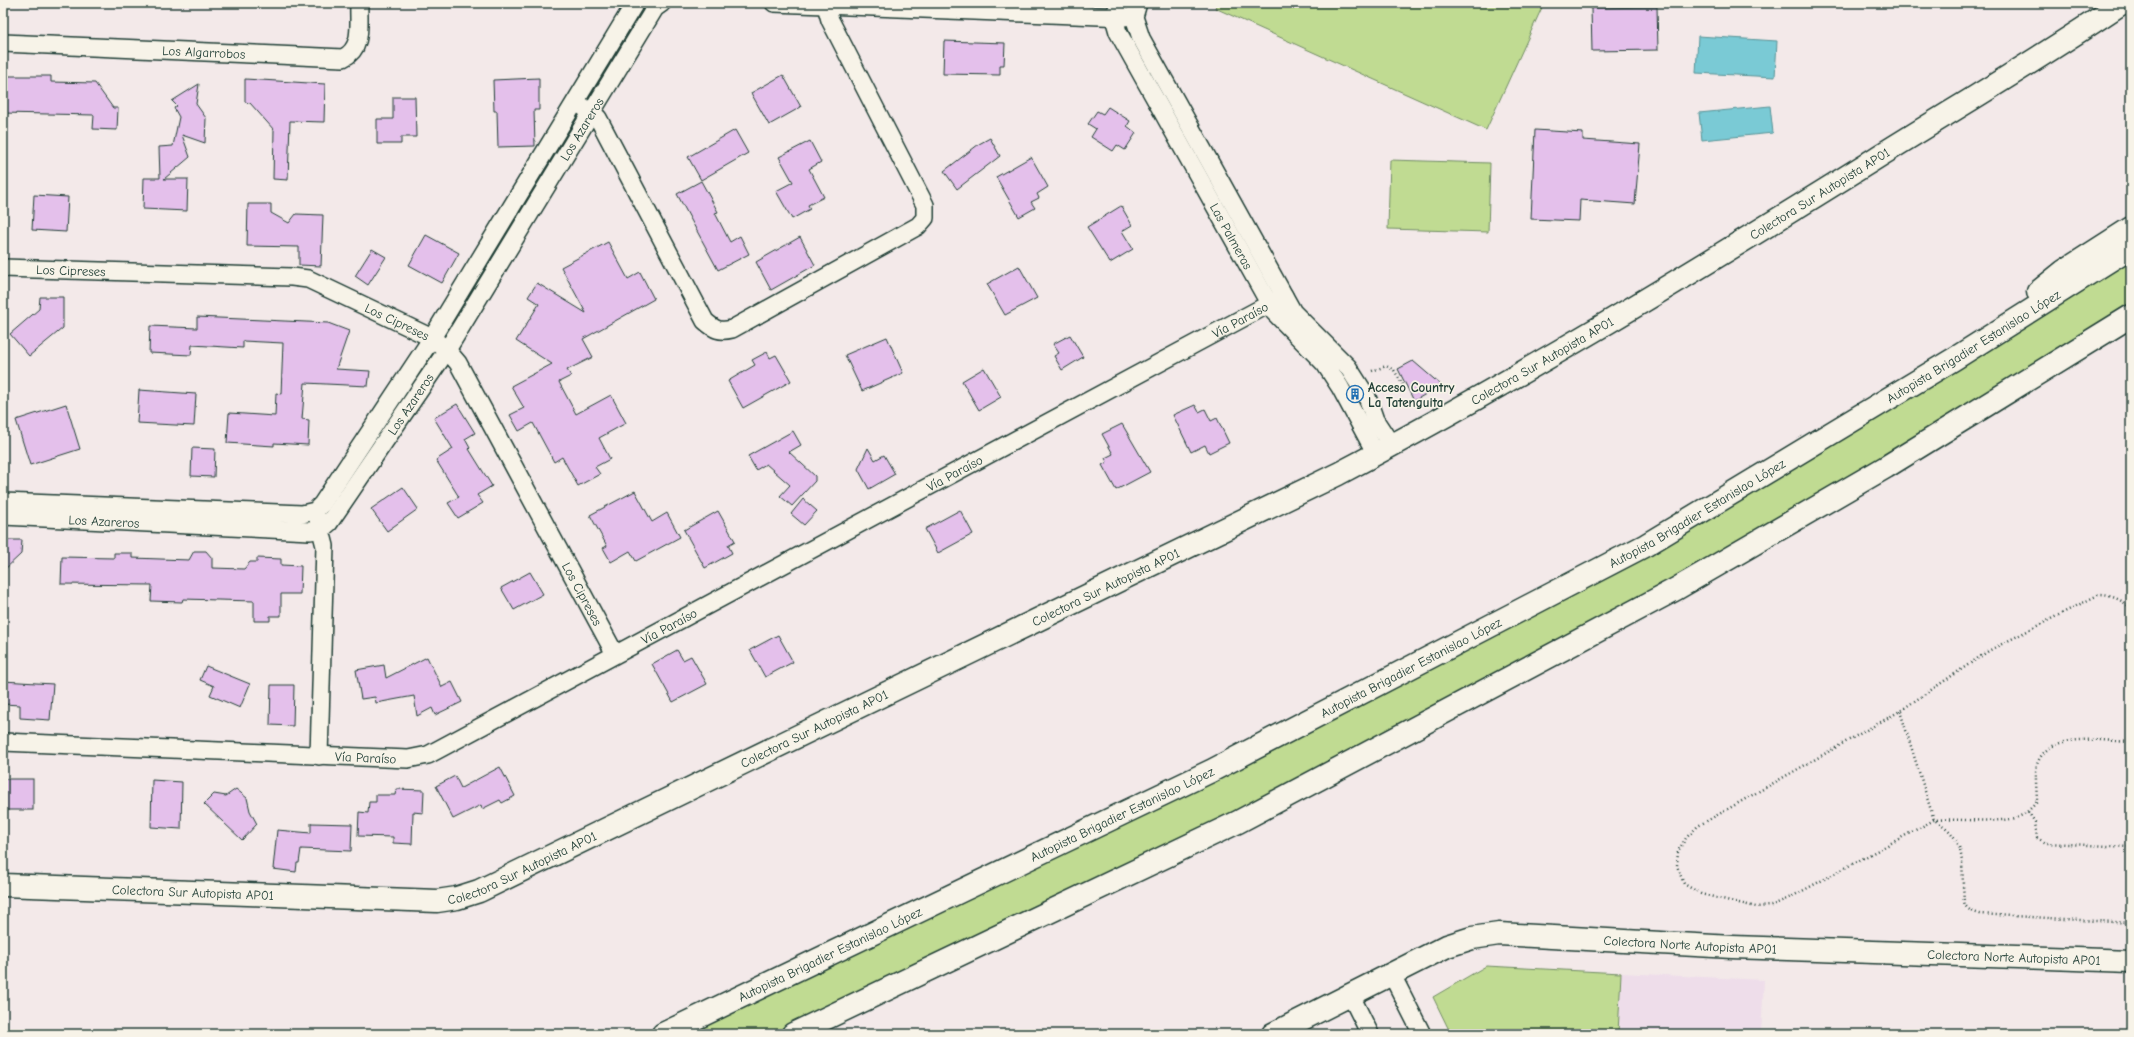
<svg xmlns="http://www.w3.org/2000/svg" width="2134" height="1037" font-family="'Comic Neue',sans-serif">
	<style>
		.built { fill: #eeddea }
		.green { fill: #c0db92; stroke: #708c63 }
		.water { fill: #7acad5; stroke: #569295 }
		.building { fill: #e4c0eb; stroke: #1f3d34 }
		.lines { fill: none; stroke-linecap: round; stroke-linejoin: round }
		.street-casing { stroke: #1f3d34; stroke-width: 20 }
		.secondary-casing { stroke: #1f3d34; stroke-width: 25 }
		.highway-casing { stroke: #1f3d34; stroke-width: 25 }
		.path { stroke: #1f3d34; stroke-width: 2.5; stroke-dasharray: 1 3; stroke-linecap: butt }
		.street { stroke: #f7f3e8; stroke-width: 17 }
		.secondary { stroke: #f7f3e8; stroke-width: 22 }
		.highway { stroke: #f7f3e8; stroke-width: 22 }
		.labels { text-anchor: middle; stroke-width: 3.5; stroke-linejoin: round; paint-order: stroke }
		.street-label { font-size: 13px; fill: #1f3d34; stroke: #f7f3e8 }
		.poi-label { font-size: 13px; font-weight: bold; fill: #1f3d34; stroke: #f7f3e8; text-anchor: start }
	</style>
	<rect width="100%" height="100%" fill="#f3e9e9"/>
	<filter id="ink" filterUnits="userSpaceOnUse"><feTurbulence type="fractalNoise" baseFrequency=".025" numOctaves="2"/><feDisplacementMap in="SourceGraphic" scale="8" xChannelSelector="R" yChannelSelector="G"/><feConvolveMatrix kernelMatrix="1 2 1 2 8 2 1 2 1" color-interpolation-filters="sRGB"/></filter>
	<g filter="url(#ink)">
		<!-- built -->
		<path class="built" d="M1621,973L1764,980L1761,1034H1618Z"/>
		<!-- green -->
		<g class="green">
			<path d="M1217,3H1544L1486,130L1215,8Z"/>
			<path d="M1390,160L1490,163L1488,232L1388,229Z"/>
			<path d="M2131,247V316L1676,589L793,1034H663L1646,545Z"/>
			<path d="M1486,966L1621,973L1618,1034H1451L1433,997Z"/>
		</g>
		<!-- water -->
		<g class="water">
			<path d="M1698,36L1777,41L1775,77L1696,73Z"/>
			<path d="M1770,106L1773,133L1702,140L1699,113Z"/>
		</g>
		<!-- building -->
		<g class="building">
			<path d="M1657,7L1658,50L1592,51L1591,8Z"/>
			<path d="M944,41L1005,43L1004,65H1000V75L943,74Z"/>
			<path d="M783,75L801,107L769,125L751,93Z"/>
			<path d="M3,76H51V82L95,83L113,108H118L117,130L93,129L94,115L3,113Z"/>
			<path d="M539,78V110H534L535,146L498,147L497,111H494L493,80Z"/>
			<path d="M245,79L325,84L324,122L290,121L288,180L273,179L274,130L250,103L245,102Z"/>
			<path d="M199,84L196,104L206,118L205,143L182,135L190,157L164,179H188L187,211L143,209L144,178H160L159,147L173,146L179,117L174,108L177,106L172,101Z"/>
			<path d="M393,97H415L416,137H401V144H377V119H393Z"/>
			<path d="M1108,107L1130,121L1127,126L1136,133L1125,150L1117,145L1113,151L1091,137L1096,129L1088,124L1097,111L1103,114Z"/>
			<path d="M735,130L748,153L701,180L688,157Z"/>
			<path d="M1535,130L1583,133V140L1640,144L1635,204L1580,200L1579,221L1531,219Z"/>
			<path d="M990,138L1000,156L957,189L944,171L979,144Z"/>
			<path d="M810,141L821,162L809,169L824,197L808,205L810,209L792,219L776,191L793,182L779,157Z"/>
			<path d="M1031,157L1048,187L1037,194L1039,198L1031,202L1035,208L1019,217L996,177Z"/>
			<path d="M701,181L718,212L715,213L730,242L740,236L749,254L718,270L677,194Z"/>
			<path d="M34,195L68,197L66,232L32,230Z"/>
			<path d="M248,204H271V213L289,223L296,214L323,215L321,266L299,265V247L247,246Z"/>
			<path d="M1121,206L1132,225L1122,231L1133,249L1110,263L1087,227Z"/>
			<path d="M426,235L459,253L442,283L409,265Z"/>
			<path d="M800,237L815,265L771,290L756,262Z"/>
			<path d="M608,242L628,279L640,272L654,299L583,339L593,357L567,370L571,376L559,382L576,414L611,395L626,423L599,438L610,459L595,467L600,474L578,486L562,457L554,462L533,423L519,431L510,415L524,408L511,386L552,364L516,341L539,304L528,297L537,283L586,313L561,267Z"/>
			<path d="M372,249L386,257L368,285L355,276Z"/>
			<path d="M1019,266L1037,298L1005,315L987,284Z"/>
			<path d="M40,297H63V328L29,356L10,334L39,309Z"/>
			<path d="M197,317L328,323L349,331L336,369L370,371L368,386L305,383L302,419L309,420L308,445L274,443V446L227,443L229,413L275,416L276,393L281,394L283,343L243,341V348L192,345L191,355L149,353L150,326L197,328Z"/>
			<path d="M1070,335L1083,357L1062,370L1054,356L1059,353L1053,344Z"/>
			<path d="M887,337L903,373L862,391L845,355Z"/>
			<path d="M767,352L770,358L776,355L791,381L743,408L728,381L755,365L752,360Z"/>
			<path d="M1413,361L1441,385L1414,401L1398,369Z"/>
			<path d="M984,368L1001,397L979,410L962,381Z"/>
			<path d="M139,390L196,394L194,426L137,423Z"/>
			<path d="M66,404L80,449L30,465L16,420Z"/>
			<path d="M457,404L475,433L465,439L470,448L469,449L492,486L477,495L483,503L458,518L448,503L459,497L436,460L453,449L434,418Z"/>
			<path d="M1195,405L1199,412L1205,409L1211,421L1217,418L1229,443L1209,453L1205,445L1191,452L1173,415Z"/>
			<path d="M1122,424L1150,472L1116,490L1102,465L1107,462L1105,458L1113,454L1102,434Z"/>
			<path d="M793,431L801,445L789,452L815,476V481L792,506L780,496L790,485L766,464L756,470L748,456Z"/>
			<path d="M192,448L215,449L214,477L191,476Z"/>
			<path d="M868,448L875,460L884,455L895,474L869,489L858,469Z"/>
			<path d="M403,487L418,509L387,531L371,509Z"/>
			<path d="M635,491L652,522L667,513L680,537L636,561L630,551L611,562L603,548L607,546L590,515Z"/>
			<path d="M803,499L817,511L804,525L791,514Z"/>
			<path d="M960,510L973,534L938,553L925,529Z"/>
			<path d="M718,511L735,541L728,545L732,553L705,568L684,530Z"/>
			<path d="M3,540H22L21,554L3,571Z"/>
			<path d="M194,551H206L212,558V568L244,569L250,562H257V558L281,559V565L301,566L300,594H281V616H270V621H254V601L183,599L182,602L151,601L152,585L61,584L62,557L114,558V553H132V558L189,560Z"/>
			<path d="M530,572L543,594L514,610L501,588Z"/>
			<path d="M778,635L793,662L765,677L750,650Z"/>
			<path d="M677,650L683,660L691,656L707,684L673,702L652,664Z"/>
			<path d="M427,657L442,687L452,682L462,702L435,715L432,708L417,716L414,696L376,703L375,697L361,699L356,670L384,665L386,678Z"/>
			<path d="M206,666L250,684L240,708L210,695L214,686L200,680Z"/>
			<path d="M3,681L53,684L50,720L20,718V705L3,704Z"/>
			<path d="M271,685H294L293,726L270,725Z"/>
			<path d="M500,767L515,796L502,803L500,800L482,809L481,805L453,819L436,786L455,776L461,788Z"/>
			<rect x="3" y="779" width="30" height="31"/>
			<path d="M152,780L182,782L181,829L151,827Z"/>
			<path d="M236,789L247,798L250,811L257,824L242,840L204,804L214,794L226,796Z"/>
			<path d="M396,789L424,790L423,813L413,812L412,844L393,843V837L358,836L359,812L368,813L369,802H376V795H395Z"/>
			<path d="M311,823L352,824L351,851L301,849L299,863H297L296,872L273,869L277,830L311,833Z"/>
		</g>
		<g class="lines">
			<!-- street casing -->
			<g class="street-casing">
				<g id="street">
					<path d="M774,3L1125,17"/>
					<path id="s1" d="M1119,3L1114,18L1118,32L1274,312L1325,364L1340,387L1376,454"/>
					<path d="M1138,3L1134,17L1141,38L1293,312L1348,367L1367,397L1375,420L1392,446"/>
					<path id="s2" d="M3,43L343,58C364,48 358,23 359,3"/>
					<path d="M582,106L598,118L705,321C715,330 720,332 732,329L918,226L925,218V205L830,20L826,6"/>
					<path id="s3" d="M3,268L292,277L308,279L432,338L447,350L458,363L615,654"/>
					<path d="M3,502L302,514L315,511L322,504L432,338L635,3"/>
					<path id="s4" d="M3,516L310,531L322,529L329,523L447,350L655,8L662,3"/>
					<path d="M318,519L325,546L319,756"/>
					<path id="s5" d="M3,742L408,759L428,755L1284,296"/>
					<path d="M1391,973L1422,1034"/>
					<path d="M1350,994L1370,1034"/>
				</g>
			</g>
			<!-- secondary casing -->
			<g class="secondary-casing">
				<g id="secondary">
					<path id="s6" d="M3,885L437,901L457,898L479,891L1338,474C1521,378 1697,270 1873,160C1956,108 2041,58 2122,3"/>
					<path id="s7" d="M1273,1034L1447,946L1472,938L1499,934L1732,947L2131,961"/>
				</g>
			</g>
			<!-- highway casing -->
			<g class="highway-casing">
				<g id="highway">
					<path d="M2038,292L2064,271L2131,228"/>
					<path id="s8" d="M663,1034L1211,771L1646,545L1954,359L2131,247"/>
					<path d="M793,1034L1238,822L1676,589L1886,467L2131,316"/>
				</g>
			</g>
			<!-- path -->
			<g class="path">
				<path d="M1372,371L1386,366L1394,370L1403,385"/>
				<path d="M2131,608C2120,599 2112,595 2098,595L1990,650L1900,711L1698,826L1686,838L1678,851L1677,866L1684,884L1701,894L1756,907L1771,906L1793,896L1934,820C1956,818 2001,824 2018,817C2026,814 2031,808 2037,802C2037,792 2034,770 2038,762C2050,731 2104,741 2131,742"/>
				<path d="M1900,711L1934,820C1964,836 1962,857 1963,886C1964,892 1963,900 1965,905C1969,911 1974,912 1980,914L2131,923"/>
				<path d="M2028,812L2035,822L2037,838L2046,843L2131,847"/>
			</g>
			<!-- street -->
			<use href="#street" class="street"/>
			<!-- secondary -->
			<use href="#secondary" class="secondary"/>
			<!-- highway -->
			<use href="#highway" class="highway"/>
		</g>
	</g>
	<!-- icons -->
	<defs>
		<g id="building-ring" transform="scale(0.9)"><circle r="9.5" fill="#f7f3e8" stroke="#1f6fb2" stroke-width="1.5"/><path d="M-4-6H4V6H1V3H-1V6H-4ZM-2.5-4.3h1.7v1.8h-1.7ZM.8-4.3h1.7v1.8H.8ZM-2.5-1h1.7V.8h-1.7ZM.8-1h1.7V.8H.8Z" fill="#1f6fb2"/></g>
	</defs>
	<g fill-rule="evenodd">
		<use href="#building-ring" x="1355" y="394"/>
	</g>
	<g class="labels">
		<!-- street labels -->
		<g class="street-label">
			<text dy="5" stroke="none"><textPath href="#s2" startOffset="201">Los Algarrobos</textPath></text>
			<text dy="5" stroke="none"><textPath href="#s4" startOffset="797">Los Azareros</textPath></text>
			<text dy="5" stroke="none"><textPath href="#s6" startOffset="1990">Colectora Sur Autopista AP01</textPath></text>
			<text dy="5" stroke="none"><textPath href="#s1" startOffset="264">Las Palmeras</textPath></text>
			<text dy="5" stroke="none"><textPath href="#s3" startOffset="68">Los Cipreses</textPath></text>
			<text dy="5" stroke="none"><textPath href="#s5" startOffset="1347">Vía Paraíso</textPath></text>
			<text dy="5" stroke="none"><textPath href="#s3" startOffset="404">Los Cipreses</textPath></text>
			<text dy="5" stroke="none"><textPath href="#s8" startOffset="1481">Autopista Brigadier Estanislao López</textPath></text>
			<text dy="5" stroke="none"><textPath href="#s6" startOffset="1666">Colectora Sur Autopista AP01</textPath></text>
			<text dy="5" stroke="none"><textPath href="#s4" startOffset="473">Los Azareros</textPath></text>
			<text dy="5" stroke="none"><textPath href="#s5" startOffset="1023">Vía Paraíso</textPath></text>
			<text dy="5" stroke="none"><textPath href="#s8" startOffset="1158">Autopista Brigadier Estanislao López</textPath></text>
			<text dy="5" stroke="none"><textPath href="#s4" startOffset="101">Los Azareros</textPath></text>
			<text dy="5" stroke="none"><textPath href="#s6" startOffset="1174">Colectora Sur Autopista AP01</textPath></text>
			<text dy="5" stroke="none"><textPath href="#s3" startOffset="741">Los Cipreses</textPath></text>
			<text dy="5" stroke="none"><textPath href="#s5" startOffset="699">Vía Paraíso</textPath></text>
			<text dy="5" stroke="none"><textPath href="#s8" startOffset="833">Autopista Brigadier Estanislao López</textPath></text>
			<text dy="5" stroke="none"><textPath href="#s6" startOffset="850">Colectora Sur Autopista AP01</textPath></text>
			<text dy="5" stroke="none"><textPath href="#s5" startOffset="363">Vía Paraíso</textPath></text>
			<text dy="5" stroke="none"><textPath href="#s8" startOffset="509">Autopista Brigadier Estanislao López</textPath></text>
			<text dy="5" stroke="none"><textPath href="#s6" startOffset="526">Colectora Sur Autopista AP01</textPath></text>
			<text dy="5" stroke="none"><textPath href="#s6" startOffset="190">Colectora Sur Autopista AP01</textPath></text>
			<text dy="5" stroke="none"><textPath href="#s7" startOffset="440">Colectora Norte Autopista AP01</textPath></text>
			<text dy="5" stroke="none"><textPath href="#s8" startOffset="185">Autopista Brigadier Estanislao López</textPath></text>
			<text dy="5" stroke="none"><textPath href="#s7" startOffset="764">Colectora Norte Autopista AP01</textPath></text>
		</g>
		<!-- poi labels -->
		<g class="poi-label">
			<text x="1368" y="392">Acceso Country<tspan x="1368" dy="15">La Tatenguita</tspan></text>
		</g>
	</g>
	<!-- margin -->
	<rect width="2134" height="1037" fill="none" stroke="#f7f3e8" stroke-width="16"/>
	<rect x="8" y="8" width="2118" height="1021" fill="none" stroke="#1f3d34" stroke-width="1.5" filter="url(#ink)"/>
</svg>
